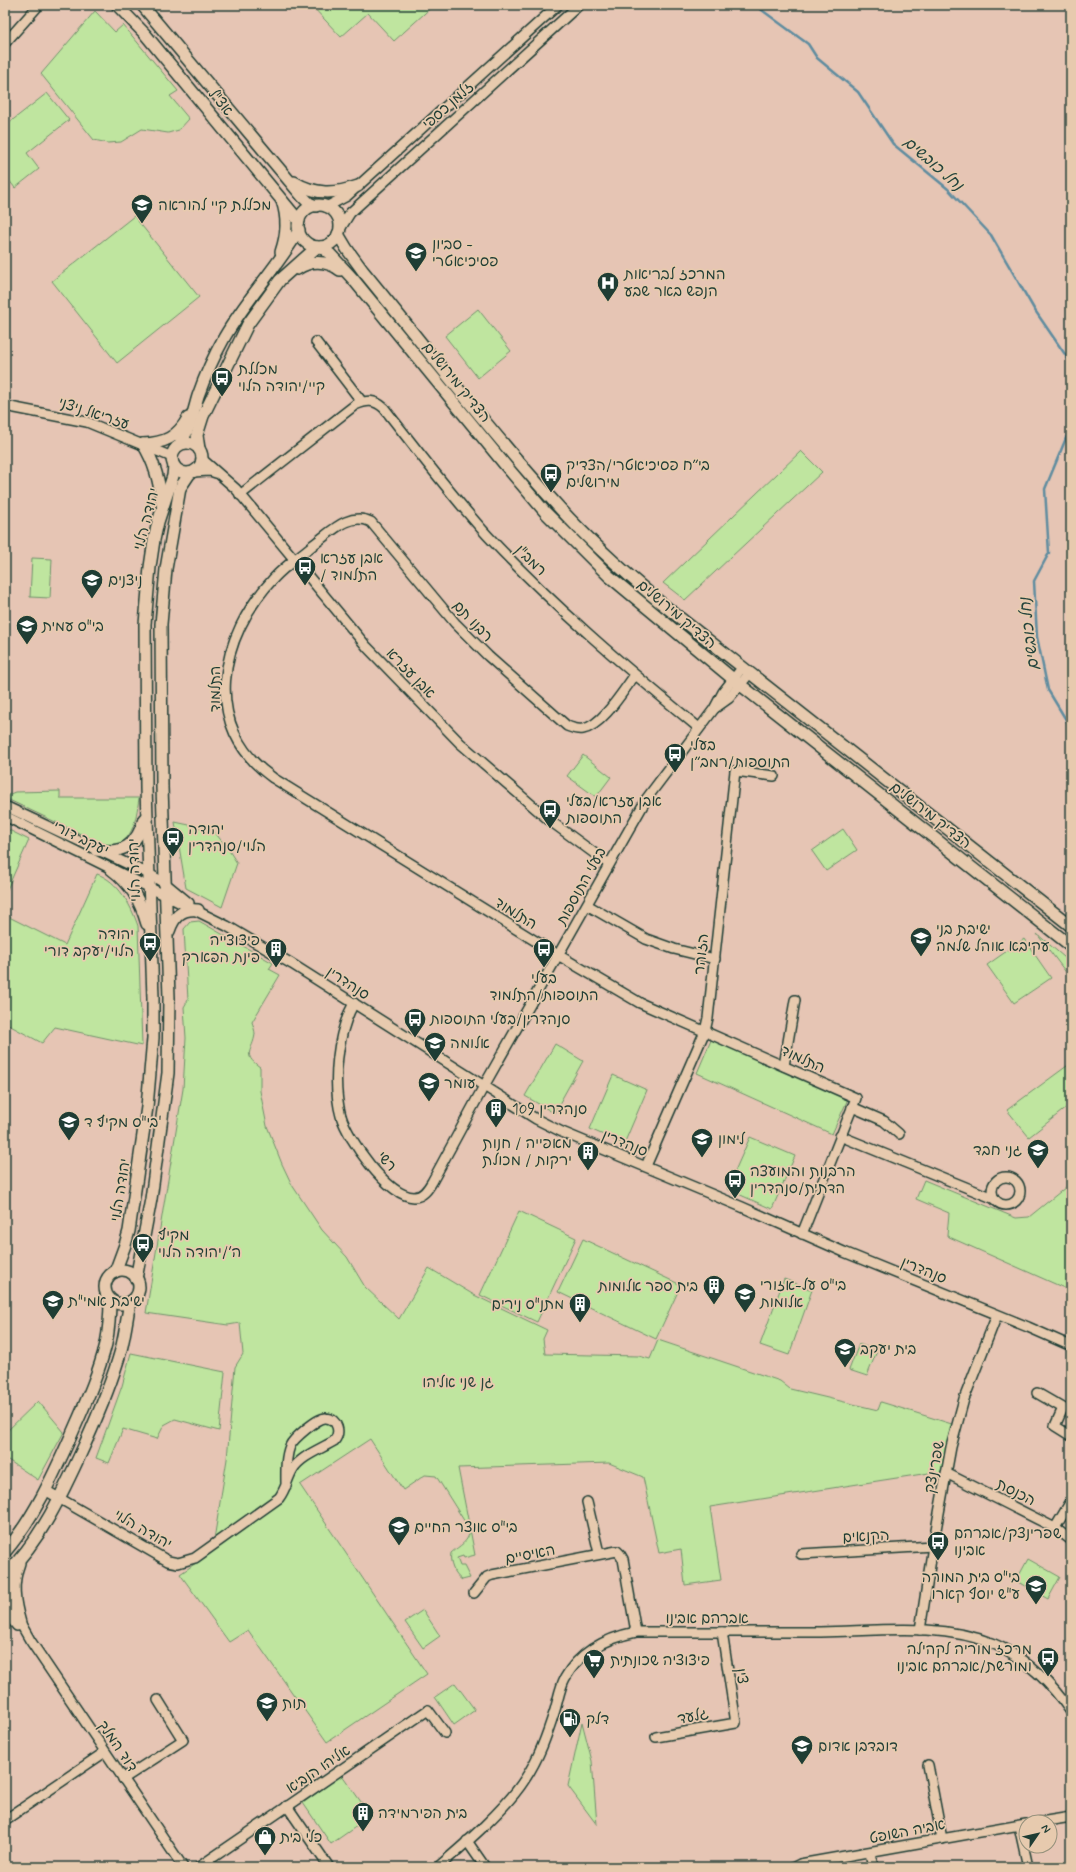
<svg xmlns="http://www.w3.org/2000/svg" width="1076" height="1872" font-family="Mynerve,'Playpen Sans Hebrew',sans-serif">
	<style>
		.green { fill: #bfe59f; stroke: #6f916a }
		.lines { fill: none; stroke-linecap: round; stroke-linejoin: round }
		.stream { stroke: #5f8c9f; stroke-width: 2.5 }
		.minor-casing { stroke: #1f3d34; stroke-width: 12 }
		.major-casing { stroke: #1f3d34; stroke-width: 14 }
		.minor { stroke: #e7caae; stroke-width: 9 }
		.major { stroke: #e7caae; stroke-width: 11 }
		.labels { text-anchor: middle; stroke-width: 3.5; stroke-linejoin: round; paint-order: stroke }
		.street-label { font-size: 15px; fill: #1f3d34; stroke: #e7caae }
		.poi-label { font-size: 15px; fill: #1f3d34; stroke: #e7caae; text-anchor: start }
		.park-label { font-size: 15px; fill: #274539; stroke: #e7caae }
		.water-label { font-size: 16px; font-style: italic; fill: #24443d; stroke: #e7caae }
	</style>
	<rect width="100%" height="100%" fill="#e6c5b4"/>
	<filter id="ink" filterUnits="userSpaceOnUse"><feTurbulence type="fractalNoise" baseFrequency=".025" numOctaves="2"/><feDisplacementMap in="SourceGraphic" scale="8" xChannelSelector="R" yChannelSelector="G"/><feConvolveMatrix kernelMatrix="1 2 1 2 8 2 1 2 1" color-interpolation-filters="sRGB"/></filter>
	<g filter="url(#ink)">
		<!-- green -->
		<g class="green">
			<path d="M311,5H434L394,41L368,13L341,37Z"/>
			<path d="M95,11L115,32L123,25L178,91L170,96L189,119L179,130L168,133L142,129L121,142L108,143L94,140L41,74Z"/>
			<path d="M47,93L69,120L27,153L39,169L15,188L5,175V126Z"/>
			<path d="M134,216L199,297L117,363L52,281Z"/>
			<path d="M478,309L511,351L478,378L445,336Z"/>
			<path d="M801,451L822,472L685,600L663,583Z"/>
			<path d="M32,558L52,559L50,598L30,597Z"/>
			<path d="M583,755L611,777L596,797L567,776Z"/>
			<path d="M60,791V798H139C136,819 133,849 104,845L5,798V796L15,792Z"/>
			<path d="M175,822L213,830L228,849L237,863L222,907L186,888Z"/>
			<path d="M5,828L29,840L5,894Z"/>
			<path d="M843,829L857,850L826,871L812,851Z"/>
			<path d="M97,874C118,881 131,905 138,926L142,1046L55,1027L42,1043L5,1023V915L65,945Z"/>
			<path d="M199,921L273,963L269,969L280,975L252,1022C253,1025 255,1031 255,1034C253,1051 241,1054 260,1067V1091L267,1126L282,1164L292,1185L322,1230L347,1257L365,1287L399,1319L429,1268L474,1295L547,1330L543,1339L545,1354L639,1356L650,1359L658,1340L780,1381L790,1389L878,1410L881,1402L955,1425L944,1479L929,1473L710,1507L721,1580L685,1585L681,1549L659,1553L643,1477L609,1463L458,1468L475,1555L464,1558L463,1556L457,1558L460,1566H464L470,1578L462,1580C454,1575 449,1562 451,1553C460,1545 468,1543 470,1530L436,1476L425,1475L403,1490L370,1439L300,1485L427,1674L327,1742L248,1630L229,1642L180,1574L212,1552L227,1459L235,1367L243,1354L240,1323L228,1325L146,1313L183,1089L186,1038L184,1007L188,1000L184,929L190,922Z"/>
			<path d="M1037,934L1071,963V979Z"/>
			<path d="M1024,939L1051,978L1014,1003L987,965Z"/>
			<path d="M712,1038L848,1099L832,1134L697,1073Z"/>
			<path d="M555,1044L583,1061L554,1113L525,1096Z"/>
			<path d="M1071,1063V1104L1029,1137L1007,1110Z"/>
			<path d="M613,1075L647,1090L624,1144L590,1129Z"/>
			<path d="M750,1137L795,1156L772,1209L727,1189Z"/>
			<path d="M924,1180L1016,1218L1029,1217L1071,1183V1291L947,1236L949,1213L916,1199Z"/>
			<path d="M519,1211L576,1238L537,1322L480,1295Z"/>
			<path d="M583,1239L681,1285L656,1339L558,1292Z"/>
			<path d="M784,1279L812,1290L789,1355L760,1345Z"/>
			<path d="M859,1344L877,1351L867,1376L849,1370Z"/>
			<path d="M131,1353L225,1372L219,1431L175,1419L164,1425L157,1439L123,1429L109,1463L96,1458L122,1386Z"/>
			<path d="M38,1401L64,1432L38,1480L5,1458V1433Z"/>
			<path d="M1028,1559L1060,1577L1048,1599L1016,1581Z"/>
			<path d="M423,1610L440,1636L423,1648L405,1622Z"/>
			<path d="M455,1683L475,1710L454,1725L435,1697Z"/>
			<path d="M582,1722L592,1761L597,1825L568,1786Z"/>
			<path d="M342,1775L371,1816L331,1844L303,1803Z"/>
		</g>
		<g class="lines">
			<!-- stream -->
			<g class="stream">
				<path d="M755,5L808,44L817,58L858,92L893,144L948,189L991,235L1034,309L1071,363"/>
				<path d="M1071,418L1069,431L1045,489L1049,553L1034,581L1037,637L1048,690L1071,728"/>
			</g>
			<!-- minor casing -->
			<g class="minor-casing">
				<g id="minor">
					<path d="M5,43L39,5"/>
					<path d="M326,207L347,196L558,5"/>
					<path d="M340,229L350,213L579,5"/>
					<path d="M316,342L362,402"/>
					<path d="M5,406L87,422L172,457"/>
					<path d="M202,459L236,489L367,647L460,743L549,820L609,864"/>
					<path d="M193,472L210,471L216,473"/>
					<path d="M240,495L355,405C367,400 374,399 384,408C417,450 450,494 487,535C552,605 625,667 699,728"/>
					<path d="M635,675C623,691 602,726 583,729C577,730 572,728 567,726L488,656L455,623L371,522C349,511 330,533 313,545C300,556 285,566 274,578C219,636 200,727 273,778L558,955L640,1003L856,1098L802,1234"/>
					<path d="M715,708L729,698L749,674"/>
					<path d="M5,806L149,874L166,884L189,903"/>
					<path d="M5,816L227,926L292,964L536,1119L562,1132L742,1207L844,1252L1028,1327L1071,1346"/>
					<path d="M587,905L646,939L674,949L715,959"/>
					<path d="M354,1003C337,1033 332,1083 341,1116C348,1139 387,1196 414,1197C423,1197 428,1189 432,1182L484,1086L647,798L714,709L723,692L742,668"/>
					<path d="M784,1066L795,1000"/>
					<path d="M852,1107L884,1121L899,1134"/>
					<path d="M840,1136L995,1199"/>
					<path d="M646,1166L705,1031L708,1018L735,771L774,776"/>
					<circle cx="1006" cy="1191" r="14"/>
					<path d="M1037,1393L1063,1408L1055,1426L1071,1436"/>
					<path d="M946,1473L1055,1528L1071,1540"/>
					<path d="M45,1490L168,1561L178,1563L195,1558L279,1498C286,1489 287,1479 293,1469C301,1456 321,1449 334,1441C341,1433 338,1419 326,1418C318,1417 293,1439 290,1446C285,1458 286,1473 286,1486"/>
					<path d="M587,1502L599,1553"/>
					<path d="M1055,1528L1071,1501"/>
					<path d="M801,1554L933,1546"/>
					<path d="M474,1593L487,1577L492,1575L617,1551L620,1554L623,1559L636,1632"/>
					<path d="M5,1596L30,1640L183,1867"/>
					<path d="M5,1612L17,1626"/>
					<path d="M920,1630L933,1546L951,1447L964,1399L997,1315"/>
					<path d="M656,1737L736,1723L722,1632"/>
					<path d="M928,1765L942,1839"/>
					<path d="M123,1779L183,1740L158,1700"/>
					<path d="M287,1806L329,1867"/>
					<path d="M5,1820L105,1752"/>
					<path d="M1040,1822L1071,1817"/>
					<path d="M1019,1826L1028,1867"/>
					<path d="M467,1841L485,1867"/>
					<path d="M870,1853L873,1867"/>
					<path d="M199,1867L428,1710L445,1733"/>
					<path d="M438,1867C465,1844 506,1809 525,1779C539,1758 547,1735 555,1710C558,1700 560,1687 565,1678C580,1651 607,1638 636,1632C698,1632 759,1632 821,1632C878,1631 940,1622 994,1644C1025,1657 1053,1685 1071,1712"/>
					<path d="M794,1867L800,1864L1026,1824"/>
				</g>
			</g>
			<!-- major casing -->
			<g class="major-casing">
				<g id="major">
					<path d="M117,5L145,34L299,221"/>
					<path d="M142,5L302,196L309,203L316,206"/>
					<path d="M294,182C315,195 335,194 358,186"/>
					<circle cx="319" cy="226" r="21"/>
					<path d="M338,234L347,249L363,271C427,349 488,429 556,504C588,540 624,572 661,603L1071,926"/>
					<path d="M321,247L330,254L353,279L506,466L546,513L609,576L733,679L1071,946"/>
					<path d="M281,252C287,235 288,218 282,201"/>
					<path d="M297,269C311,260 326,260 340,270"/>
					<circle cx="187" cy="458" r="15"/>
					<path d="M143,444C164,443 177,438 188,418"/>
					<path d="M143,444C155,463 160,482 162,505"/>
					<path d="M180,444C190,429 193,413 198,396C205,376 214,356 224,338C246,299 277,268 299,230"/>
					<path d="M199,449L197,435L203,416L248,324L280,280L317,247"/>
					<path d="M96,850C123,854 137,846 144,819"/>
					<path d="M111,869C131,884 140,900 147,924"/>
					<path d="M169,931C174,916 182,908 198,910"/>
					<circle cx="122" cy="1287" r="17"/>
					<path d="M115,1272L125,1245L129,1231L147,1107L153,1038V998L146,788L145,624L150,567L154,540L158,522L173,476L174,466"/>
					<path d="M136,1279L151,1199L168,1073L169,998L162,787L161,624L166,569L180,488L190,473"/>
					<path d="M5,1552C34,1518 53,1476 71,1436C84,1406 98,1376 106,1344C109,1329 110,1314 110,1299"/>
					<path d="M19,1563C11,1584 14,1602 20,1623"/>
					<path d="M5,1575C42,1539 64,1490 85,1444C99,1413 112,1382 121,1350C125,1334 127,1318 130,1302"/>
				</g>
			</g>
			<!-- minor -->
			<use href="#minor" class="minor"/>
			<!-- major -->
			<use href="#major" class="major"/>
		</g>
	</g>
	<!-- icons -->
	<defs>
		<g id="university-pin" transform="scale(1.15)"><path d="M0 17L-7.5 6A9.5 9.5 0 1 1 7.5 6Z" fill="#1f3d34" stroke="#e7caae"/><path d="M0-5L7-2L0 1L-7-2ZM-4 1L0 2.5L4 1V4Q0 6-4 4Z" fill="#fff"/></g>
		<g id="school-pin" transform="scale(1.15)"><path d="M0 17L-7.5 6A9.5 9.5 0 1 1 7.5 6Z" fill="#1f3d34" stroke="#e7caae"/><path d="M0-5L7-2L0 1L-7-2ZM-4 1L0 2.5L4 1V4Q0 6-4 4Z" fill="#fff"/></g>
		<g id="hospital-pin" transform="scale(1.15)"><path d="M0 17L-7.5 6A9.5 9.5 0 1 1 7.5 6Z" fill="#1f3d34" stroke="#e7caae"/><path d="M-5-5h3v3.5h4V-5h3V5h-3V1.5h-4V5h-3Z" fill="#fff"/></g>
		<g id="bus-pin" transform="scale(1.15)"><path d="M0 17L-7.5 6A9.5 9.5 0 1 1 7.5 6Z" fill="#1f3d34" stroke="#e7caae"/><path d="M-5-6H5V4H4V6H2V4H-2V6H-4V4H-5ZM-3.5-4V0h7V-4ZM-3.5 1.2v1.5H-2V1.2ZM2 1.2v1.5H3.5V1.2Z" fill="#fff"/></g>
		<g id="building-pin" transform="scale(1.15)"><path d="M0 17L-7.5 6A9.5 9.5 0 1 1 7.5 6Z" fill="#1f3d34" stroke="#e7caae"/><path d="M-4-6H4V6H1V3H-1V6H-4ZM-2.5-4.3h1.7v1.8h-1.7ZM.8-4.3h1.7v1.8H.8ZM-2.5-1h1.7V.8h-1.7ZM.8-1h1.7V.8H.8Z" fill="#fff"/></g>
		<g id="supermarket-pin" transform="scale(1.15)"><path d="M0 17L-7.5 6A9.5 9.5 0 1 1 7.5 6Z" fill="#1f3d34" stroke="#e7caae"/><path d="M-6-5.5h2.5l.6 2H6L4.5 2H-2.5L-4.4-4H-6ZM-1.5 3.2a1.3 1.3 0 1 0 .1 0ZM3 3.2a1.3 1.3 0 1 0 .1 0Z" fill="#fff"/></g>
		<g id="fuel-pin" transform="scale(1.15)"><path d="M0 17L-7.5 6A9.5 9.5 0 1 1 7.5 6Z" fill="#1f3d34" stroke="#e7caae"/><path d="M-5.5-6h7V0h2V4h1.3V-2.5L3-4.5l.8-.8L6-3V5H2.5V1h-1V6h-7ZM-4.2-4.7v3.2H.2V-4.7Z" fill="#fff"/></g>
		<g id="shop-pin" transform="scale(1.15)"><path d="M0 17L-7.5 6A9.5 9.5 0 1 1 7.5 6Z" fill="#1f3d34" stroke="#e7caae"/><path d="M-5-2.5h2.3a2.7 3.5 0 0 1 5.4 0H5L5.5 6h-11ZM-1.5-2.5h3a1.5 2.3 0 0 0-3 0Z" fill="#fff"/></g>
	</defs>
	<g fill-rule="evenodd">
		<use href="#university-pin" x="142" y="205"/>
		<use href="#school-pin" x="416" y="253"/>
		<use href="#hospital-pin" x="608" y="283"/>
		<use href="#bus-pin" x="222" y="378"/>
		<use href="#bus-pin" x="551" y="474"/>
		<use href="#bus-pin" x="305" y="567"/>
		<use href="#school-pin" x="92" y="580"/>
		<use href="#school-pin" x="27" y="626"/>
		<use href="#bus-pin" x="675" y="754"/>
		<use href="#bus-pin" x="550" y="810"/>
		<use href="#bus-pin" x="173" y="838"/>
		<use href="#school-pin" x="921" y="938"/>
		<use href="#bus-pin" x="150" y="943"/>
		<use href="#building-pin" x="276" y="949"/>
		<use href="#bus-pin" x="544" y="949"/>
		<use href="#bus-pin" x="415" y="1019"/>
		<use href="#school-pin" x="435" y="1043"/>
		<use href="#school-pin" x="429" y="1083"/>
		<use href="#building-pin" x="496" y="1109"/>
		<use href="#school-pin" x="69" y="1122"/>
		<use href="#school-pin" x="702" y="1139"/>
		<use href="#school-pin" x="1038" y="1150"/>
		<use href="#building-pin" x="588" y="1152"/>
		<use href="#bus-pin" x="735" y="1180"/>
		<use href="#bus-pin" x="143" y="1244"/>
		<use href="#building-pin" x="714" y="1286"/>
		<use href="#school-pin" x="745" y="1294"/>
		<use href="#school-pin" x="53" y="1301"/>
		<use href="#building-pin" x="580" y="1304"/>
		<use href="#school-pin" x="845" y="1349"/>
		<use href="#school-pin" x="399" y="1527"/>
		<use href="#bus-pin" x="938" y="1542"/>
		<use href="#school-pin" x="1036" y="1586"/>
		<use href="#bus-pin" x="1048" y="1658"/>
		<use href="#supermarket-pin" x="594" y="1660"/>
		<use href="#school-pin" x="267" y="1703"/>
		<use href="#fuel-pin" x="570" y="1719"/>
		<use href="#school-pin" x="802" y="1746"/>
		<use href="#building-pin" x="363" y="1813"/>
		<use href="#shop-pin" x="265" y="1837"/>
	</g>
	<g class="labels">
		<!-- street labels -->
		<g class="street-label">
			<text transform="translate(221 102) rotate(50)" y="5">אצ"ל</text>
			<text transform="translate(448 105) rotate(-42)" y="5">זלמן כספי</text>
			<text transform="translate(457 382) rotate(51)" y="5">הצדיק מירושלים</text>
			<text transform="translate(94 413) rotate(18)" y="5">עזריאל ניצני</text>
			<text transform="translate(146 519) rotate(-75)" y="5">יהודה הלוי</text>
			<text transform="translate(531 560) rotate(45)" y="5">רמב"ן</text>
			<text transform="translate(677 614) rotate(40)" y="5">הצדיק מירושלים</text>
			<text transform="translate(473 621) rotate(46)" y="5">רבנו תם</text>
			<text transform="translate(411 673) rotate(46)" y="5">אבן עזרא</text>
			<text transform="translate(215 689) rotate(-90)" y="5">התלמוד</text>
			<text transform="translate(931 815) rotate(38)" y="5">הצדיק מירושלים</text>
			<text transform="translate(81 838) rotate(26)" y="5">יעקב דורי</text>
			<text transform="translate(134 870) rotate(-92)" y="5">יהודה הלוי</text>
			<text transform="translate(581 886) rotate(-61)" y="5">בעלי התוספות</text>
			<text transform="translate(516 913) rotate(32)" y="5">התלמוד</text>
			<text transform="translate(701 954) rotate(-84)" y="5">הזוהר</text>
			<text transform="translate(348 983) rotate(33)" y="5">סנהדרין</text>
			<text transform="translate(803 1059) rotate(24)" y="5">התלמוד</text>
			<text transform="translate(625 1143) rotate(22)" y="5">סנהדרין</text>
			<text transform="translate(387 1161) rotate(47)" y="5">רשי</text>
			<text transform="translate(120 1190) rotate(-81)" y="5">יהודה הלוי</text>
			<text transform="translate(924 1270) rotate(22)" y="5">סנהדרין</text>
			<text transform="translate(934 1467) rotate(-79)" y="5">שפרינצק</text>
			<text transform="translate(1016 1492) rotate(27)" y="5">הכנסת</text>
			<text transform="translate(143 1529) rotate(30)" y="5">יהודה הלוי</text>
			<text transform="translate(866 1536) rotate(-3)" y="5">הקנאים</text>
			<text transform="translate(530 1554) rotate(-11)" y="5">האיסיים</text>
			<text x="707" y="1623">אברהם אבינו</text>
			<text transform="translate(742 1676) rotate(81)" y="5">צין</text>
			<text transform="translate(693 1716) rotate(-10)" y="5">גלעד</text>
			<text transform="translate(118 1746) rotate(56)" y="5">דוד המלך</text>
			<text transform="translate(318 1769) rotate(-34)" y="5">אליהו הנביא</text>
			<text transform="translate(907 1831) rotate(-11)" y="5">אביה השופט</text>
		</g>
		<!-- poi labels -->
		<g class="poi-label">
			<text x="158" y="210">מכללת קיי להוראה</text>
			<text x="432" y="249">סביון -<tspan x="432" dy="17">פסיכיאטרי</tspan></text>
			<text x="624" y="279">המרכז לבריאות<tspan x="624" dy="17">הנפש באר שבע</tspan></text>
			<text x="238" y="374">מכללת<tspan x="238" dy="17">קיי/יהודה הלוי</tspan></text>
			<text x="566" y="470">בי״ח פסיכיאטרי/הצדיק<tspan x="566" dy="17">מירושלים</tspan></text>
			<text x="320" y="563">אבן עזרא<tspan x="320" dy="17">/ התלמוד</tspan></text>
			<text x="108" y="585">ניצנים</text>
			<text x="42" y="631">בי"ס עמית</text>
			<text x="690" y="750">בעלי<tspan x="690" dy="17">התוספות/רמב״ן</tspan></text>
			<text x="566" y="806">אבן עזרא/בעלי<tspan x="566" dy="17">התוספות</tspan></text>
			<text x="188" y="834">יהודה<tspan x="188" dy="17">הלוי/סנהדרין</tspan></text>
			<text x="936" y="934">ישיבת בני<tspan x="936" dy="17">עקיבא אוהל שלמה</tspan></text>
			<text x="134" y="939" text-anchor="end">יהודה<tspan x="134" dy="17">הלוי/יעקב דורי</tspan></text>
			<text x="260" y="945" text-anchor="end">פיצוצייה<tspan x="260" dy="17">פינת הפארק</tspan></text>
			<text x="544" y="983" text-anchor="middle">בעלי<tspan x="544" dy="17">התוספות/התלמוד</tspan></text>
			<text x="430" y="1024">סנהדרין/בעלי התוספות</text>
			<text x="450" y="1048">אלומה</text>
			<text x="444" y="1088">עומר</text>
			<text x="512" y="1114">סנהדרין 109</text>
			<text x="84" y="1127">בי"ס מקיף ד'</text>
			<text x="718" y="1144">לימון</text>
			<text x="572" y="1148" text-anchor="end">מאפייה / חנות<tspan x="572" dy="17">ירקות / מכולת</tspan></text>
			<text x="1022" y="1155" text-anchor="end">גני חבד</text>
			<text x="750" y="1176">הרבנות והמועצה<tspan x="750" dy="17">הדתית/סנהדרין</tspan></text>
			<text x="158" y="1240">מקיף<tspan x="158" dy="17">ה׳/יהודה הלוי</tspan></text>
			<text x="760" y="1290">בי"ס על-אזורי<tspan x="760" dy="17">אלומות</tspan></text>
			<text x="698" y="1291" text-anchor="end">בית ספר אלומות</text>
			<text x="68" y="1306">ישיבת אמי"ת</text>
			<text x="564" y="1309" text-anchor="end">מתנ"ס נירים</text>
			<text x="860" y="1354">בית יעקב</text>
			<text x="414" y="1532">בי"ס אוצר החיים</text>
			<text x="954" y="1538">שפרינצק/אברהם<tspan x="954" dy="17">אבינו</tspan></text>
			<text x="1020" y="1582" text-anchor="end">בי"ס בית המורה<tspan x="1020" dy="17">ע"ש יוסף קארו</tspan></text>
			<text x="1032" y="1654" text-anchor="end">מרכז מוריה לקהילה<tspan x="1032" dy="17">ומורשת/אברהם אבינו</tspan></text>
			<text x="610" y="1665">פיצוציה שכונתית</text>
			<text x="282" y="1708">תות</text>
			<text x="586" y="1724">דלק</text>
			<text x="818" y="1751">דובדבן אדום</text>
			<text x="378" y="1818">בית הפירמידה</text>
			<text x="280" y="1842">כלי בית</text>
		</g>
		<!-- park labels -->
		<g class="park-label">
			<text x="458" y="1387">גן שני אליהו</text>
		</g>
		<!-- water labels -->
		<g class="water-label">
			<text transform="translate(934 163) rotate(41)" y="6">נחל כובשים</text>
			<text transform="translate(1028 634) rotate(-97)" y="6">נחל כובשים</text>
		</g>
	</g>
	<!-- margin -->
	<rect width="1076" height="1872" fill="none" stroke="#e7caae" stroke-width="20"/>
	<rect x="10" y="10" width="1056" height="1852" fill="none" stroke="#1f3d34" stroke-width="1.5" filter="url(#ink)"/>
	<!-- north arrow -->
	<g transform="translate(1038 1834) rotate(56)"><circle r="19" fill="#e7caae" stroke="#97927d"/>
	<path d="M0-3L7 15L0 10L-7 15Z" fill="#1f3d34"/>
	<text y="-6" font-size="11" font-weight="bold" text-anchor="middle" fill="#1f3d34">N</text>
	</g>
</svg>
